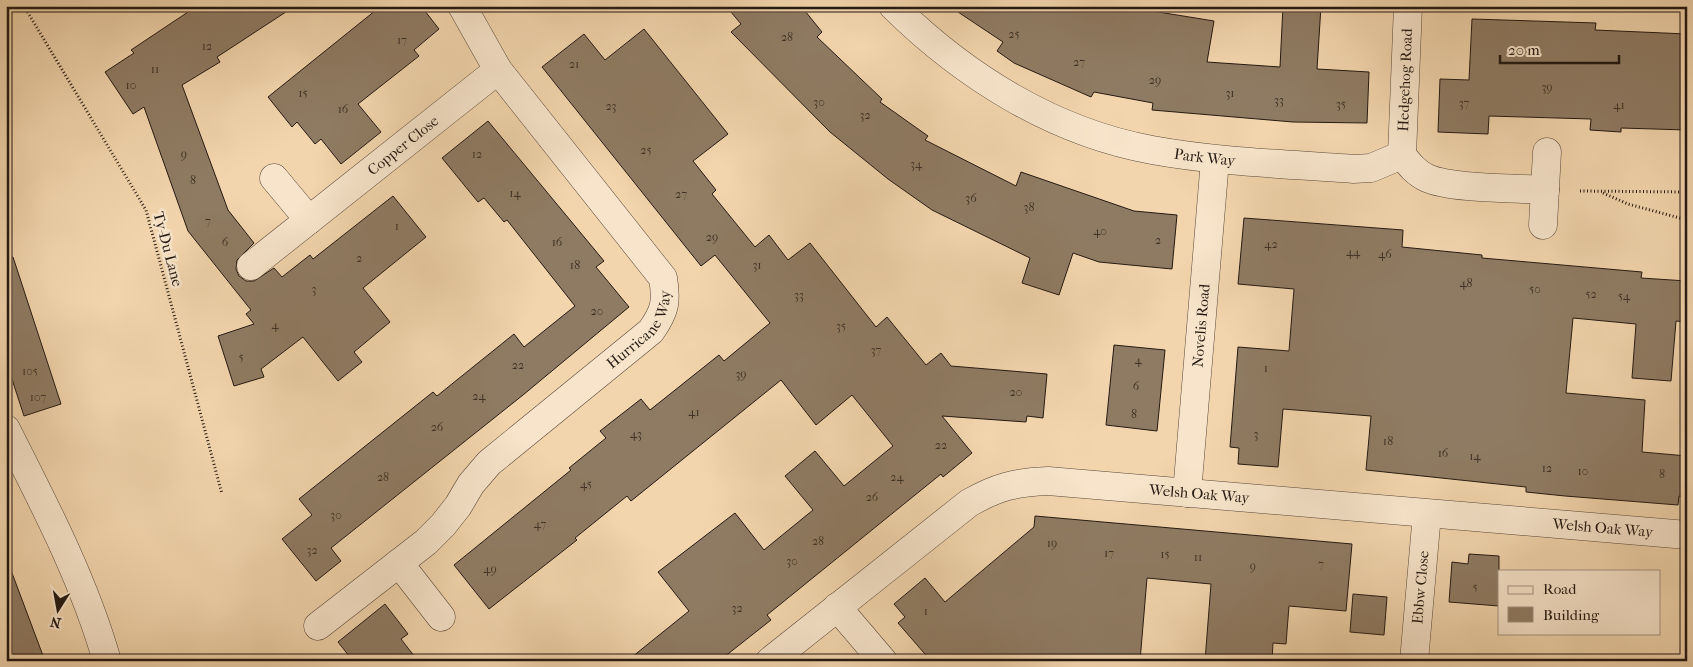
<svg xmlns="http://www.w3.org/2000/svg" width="1693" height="667" font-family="'IM FELL French Canon',serif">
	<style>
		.building { fill: #8f7b63; stroke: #241913 }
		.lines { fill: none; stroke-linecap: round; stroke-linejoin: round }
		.minor-casing { stroke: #58483a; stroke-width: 29 }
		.tertiary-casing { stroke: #58483a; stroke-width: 29 }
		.path { stroke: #241913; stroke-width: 3; stroke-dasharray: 1 2.5; stroke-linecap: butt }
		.minor { stroke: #f7e4ca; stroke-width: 28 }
		.tertiary { stroke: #f7e4ca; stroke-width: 28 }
		.labels { text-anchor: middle; stroke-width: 5; stroke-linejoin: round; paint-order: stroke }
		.number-label { font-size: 12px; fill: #3f3227 }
		.street-label { font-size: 15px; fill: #241913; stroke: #f7e4ca }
	</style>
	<rect width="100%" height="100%" fill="#f2d5ad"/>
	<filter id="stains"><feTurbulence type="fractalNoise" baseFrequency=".004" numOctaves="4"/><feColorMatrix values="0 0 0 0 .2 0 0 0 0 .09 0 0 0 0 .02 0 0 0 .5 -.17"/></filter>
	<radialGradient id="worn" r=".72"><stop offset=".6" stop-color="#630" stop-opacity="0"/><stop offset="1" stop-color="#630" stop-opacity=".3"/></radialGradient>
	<!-- building -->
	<g class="building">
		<path d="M197,6H295L217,57L220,62L182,85L228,210L254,243L237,260L236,269L239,276L246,281H254L274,268L282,277L310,255L313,259L393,196L426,237L363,288L390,322L354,352L362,362L338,381L303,337L261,369L264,377L234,386L218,336L254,324L246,314L251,310L188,231L144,107L133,114L105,72L134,53L131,50Z"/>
		<path d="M381,6H421L439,29L414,50L419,56L358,104L381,132L341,164L321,139L315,144L297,122L292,127L268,97Z"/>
		<path d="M726,6H801L822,32L817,37L882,99L880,102L928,136L925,140L1016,186L1021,172L1134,211L1177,215L1172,269L1099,262L1073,253L1059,295L1022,283L1030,258L932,210L888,179L830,132L731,32L741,24Z"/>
		<path d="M949,6H1147L1146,10L1214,21L1207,62L1280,67L1283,6H1321L1317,69L1369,72L1367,123L1293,122L1152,110L1153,103L1094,92L1091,97L1014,63L997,51L1003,42Z"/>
		<path d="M1472,19L1596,23L1595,30L1687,34L1685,77H1687V130L1621,128V132L1590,130L1591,119L1489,116L1488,134L1438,132L1440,79L1469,80Z"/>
		<path d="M644,29L728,134L693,161L716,190L712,194L755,247L769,235L788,260L810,243L876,327L887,317L926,365L941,353L951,366L1047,374L1043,418L1027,416L1026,422L942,416L972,453L943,477L941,474L767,615L771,620L719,661H627L689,611L658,572L735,513L764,550L813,510L785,476L815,451L844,486L893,446L852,395L816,425L781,380L631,501L627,496L575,538L577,540L489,609L454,565L571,470L569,468L606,438L600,431L641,399L650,410L719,355L724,361L770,323L715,255L701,266L542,67L584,34L605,60Z"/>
		<path d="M488,121L604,261L596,267L629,307L523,395L331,548L341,561L316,581L282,539L312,515L299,499L433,392L437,396L514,334L524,347L575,306L507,220L504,222L484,198L478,202L442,158Z"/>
		<path d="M1244,218L1403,230L1402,247L1482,255V258L1642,272L1641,278L1687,281V322L1676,321L1671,381L1632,378L1636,324L1573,318L1566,393L1645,400L1642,452L1687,456V497L1679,496L1678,505L1565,496L1526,492V487L1366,470L1371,416L1283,409L1278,467L1238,464L1239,448L1230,447L1238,347L1289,351L1294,289L1238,284Z"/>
		<path d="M13,257L61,404L24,416L6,361V258Z"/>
		<path d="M1114,345L1165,350L1157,431L1106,425Z"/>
		<path d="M1035,516L1352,544L1346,611L1289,606L1286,644L1273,643L1272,661H1205L1211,584L1147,578L1140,661H931L898,623L905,617L894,604L925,578L945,602L1034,527Z"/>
		<path d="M1469,554L1499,556V606L1449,602L1452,562L1468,564Z"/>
		<path d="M9,565L45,661H6V566Z"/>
		<path d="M1353,594L1387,597L1384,635L1350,632Z"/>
		<path d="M385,604L408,634L401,639L418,661H353L338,642Z"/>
	</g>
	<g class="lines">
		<!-- minor casing -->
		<g class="minor-casing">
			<g id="minor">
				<path id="s1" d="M893,6C964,76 1053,132 1152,150C1218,162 1286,164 1353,169L1371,168L1402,155"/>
				<path d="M1402,155C1409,164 1416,173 1427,178C1451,189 1516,188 1545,190"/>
				<path id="s2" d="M1402,155L1408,6"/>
				<path d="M274,178L309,220"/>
				<path d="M1543,225L1547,152"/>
				<path id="s3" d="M251,266L498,70"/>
				<path id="s4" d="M1187,493L1215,160"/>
				<path d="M399,563L441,617"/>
				<path d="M837,607L883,661"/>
				<path id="s5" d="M318,626L426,542L443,525L458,506L471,484L489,463L651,331C665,311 667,302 663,278L498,70L462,6"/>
				<path id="s6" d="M770,661L969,503C997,487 1016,482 1048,481L1687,535"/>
				<path id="s7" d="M1414,661L1427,514"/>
			</g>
		</g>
		<!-- tertiary casing -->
		<g class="tertiary-casing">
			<path id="tertiary" d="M6,429C44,504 84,580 107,661"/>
		</g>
		<!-- path -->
		<g class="path">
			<path d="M24,6L146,210L222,494"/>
			<path d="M1580,191L1687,192"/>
			<path d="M1603,193L1628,204L1687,220"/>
		</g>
		<!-- minor -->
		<use href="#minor" class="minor"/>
		<!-- tertiary -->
		<use href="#tertiary" class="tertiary"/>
	</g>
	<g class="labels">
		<!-- number labels -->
		<g class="number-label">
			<text x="1014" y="38">25</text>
			<text x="787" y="41">28</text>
			<text x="402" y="44">17</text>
			<text x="207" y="50">12</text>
			<text x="1079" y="66">27</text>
			<text x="574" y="68">21</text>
			<text x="155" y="73">11</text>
			<text x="1155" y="84">29</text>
			<text x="131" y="89">10</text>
			<text x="1547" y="91">39</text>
			<text x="303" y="97">15</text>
			<text x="1230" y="97">31</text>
			<text x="1279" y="104">33</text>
			<text x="819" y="106">30</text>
			<text x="1464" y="107">37</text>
			<text x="1341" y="108">35</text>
			<text x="1619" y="109">41</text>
			<text x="611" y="110">23</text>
			<text x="343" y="113">16</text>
			<text x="865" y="119">32</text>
			<text x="646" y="154">25</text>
			<text x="184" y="158">9</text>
			<text x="477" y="158">12</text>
			<text x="916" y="168">34</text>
			<text x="193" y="184">8</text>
			<text x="515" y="197">14</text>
			<text x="681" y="198">27</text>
			<text x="971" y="202">36</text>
			<text x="1029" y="211">38</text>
			<text x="208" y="225">7</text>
			<text x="397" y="230">1</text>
			<text x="1100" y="235">40</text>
			<text x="712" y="241">29</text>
			<text x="1158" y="244">2</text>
			<text x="225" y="246">6</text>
			<text x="557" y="246">16</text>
			<text x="1271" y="248">42</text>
			<text x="1353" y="256">44</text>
			<text x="1385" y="258">46</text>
			<text x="359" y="262">2</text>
			<text x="575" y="269">18</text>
			<text x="757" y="269">31</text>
			<text x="1466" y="287">48</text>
			<text x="314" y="293">3</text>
			<text x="1535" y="293">50</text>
			<text x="1591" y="298">52</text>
			<text x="799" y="299">33</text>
			<text x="1624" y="300">54</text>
			<text x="597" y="315">20</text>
			<text x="275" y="329">4</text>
			<text x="841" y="330">35</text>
			<text x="876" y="354">37</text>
			<text x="241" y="361">5</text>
			<text x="1138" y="364">4</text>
			<text x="518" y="369">22</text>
			<text x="1266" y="372">1</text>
			<text x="30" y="375">105</text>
			<text x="741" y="378">39</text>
			<text x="1136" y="390">6</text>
			<text x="1016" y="396">20</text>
			<text x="479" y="400">24</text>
			<text x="38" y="401">107</text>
			<text x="694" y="416">41</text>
			<text x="1134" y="418">8</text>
			<text x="437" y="431">26</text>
			<text x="636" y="438">43</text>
			<text x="1256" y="438">3</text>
			<text x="1388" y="445">18</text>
			<text x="941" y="449">22</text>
			<text x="1443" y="457">16</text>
			<text x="1475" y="460">14</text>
			<text x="1547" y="472">12</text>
			<text x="1583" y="475">10</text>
			<text x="1662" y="478">8</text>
			<text x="383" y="481">28</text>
			<text x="897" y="481">24</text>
			<text x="586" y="488">45</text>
			<text x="872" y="501">26</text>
			<text x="336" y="519">30</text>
			<text x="540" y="528">47</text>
			<text x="818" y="545">28</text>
			<text x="1052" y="547">19</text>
			<text x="312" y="554">32</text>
			<text x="1109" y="557">17</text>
			<text x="1165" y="558">15</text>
			<text x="1198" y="561">11</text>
			<text x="792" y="565">30</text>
			<text x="1321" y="568">7</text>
			<text x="1253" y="570">9</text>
			<text x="490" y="573">49</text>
			<text x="1475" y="591">5</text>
			<text x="737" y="612">32</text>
			<text x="926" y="615">1</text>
		</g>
		<!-- street labels -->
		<g class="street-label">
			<text dy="5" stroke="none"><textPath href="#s2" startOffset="75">Hedgehog Road</textPath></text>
			<text dy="5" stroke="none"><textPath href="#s3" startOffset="194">Copper Close</textPath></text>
			<text dy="5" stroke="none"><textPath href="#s1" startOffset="354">Park Way</textPath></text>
			<text transform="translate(168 249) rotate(75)" y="5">Ty-Du Lane</text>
			<text dy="5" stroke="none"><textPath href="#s5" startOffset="442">Hurricane Way</textPath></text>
			<text dy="5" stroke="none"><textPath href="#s4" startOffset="168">Novelis Road</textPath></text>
			<text dy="5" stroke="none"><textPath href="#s6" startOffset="489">Welsh Oak Way</textPath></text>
			<text dy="5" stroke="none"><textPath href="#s6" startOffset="894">Welsh Oak Way</textPath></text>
			<text dy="5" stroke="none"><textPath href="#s7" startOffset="74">Ebbw Close</textPath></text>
		</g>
	</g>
	<!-- margin -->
	<rect width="1693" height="667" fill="none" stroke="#f2d5ad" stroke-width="25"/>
	<rect x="8" y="8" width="1678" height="652" fill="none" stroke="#241913" stroke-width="2.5"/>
	<rect x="12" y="12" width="1668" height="642" fill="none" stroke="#241913"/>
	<!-- legend -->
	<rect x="1498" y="570" width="162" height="65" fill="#f7e4ca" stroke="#a39381"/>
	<rect x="1508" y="586" width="25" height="8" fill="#f7e4ca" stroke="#a39381"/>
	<text x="1543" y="594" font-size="15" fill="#241913">Road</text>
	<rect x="1508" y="607" width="25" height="15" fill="#8f7b63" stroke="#a39381"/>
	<text x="1543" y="620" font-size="15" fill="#241913">Building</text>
	<!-- north arrow -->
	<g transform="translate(58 610) rotate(191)" stroke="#f7e4ca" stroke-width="4" paint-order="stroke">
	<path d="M0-4L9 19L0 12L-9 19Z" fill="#241913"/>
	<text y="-8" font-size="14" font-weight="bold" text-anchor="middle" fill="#241913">N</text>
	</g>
	<!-- scale -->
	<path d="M1500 55v8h119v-8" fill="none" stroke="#241913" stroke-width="2.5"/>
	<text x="1508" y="55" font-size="15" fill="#241913" stroke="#f7e4ca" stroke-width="4" paint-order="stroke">20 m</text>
	<rect width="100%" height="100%" filter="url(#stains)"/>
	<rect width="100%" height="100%" fill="url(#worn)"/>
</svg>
